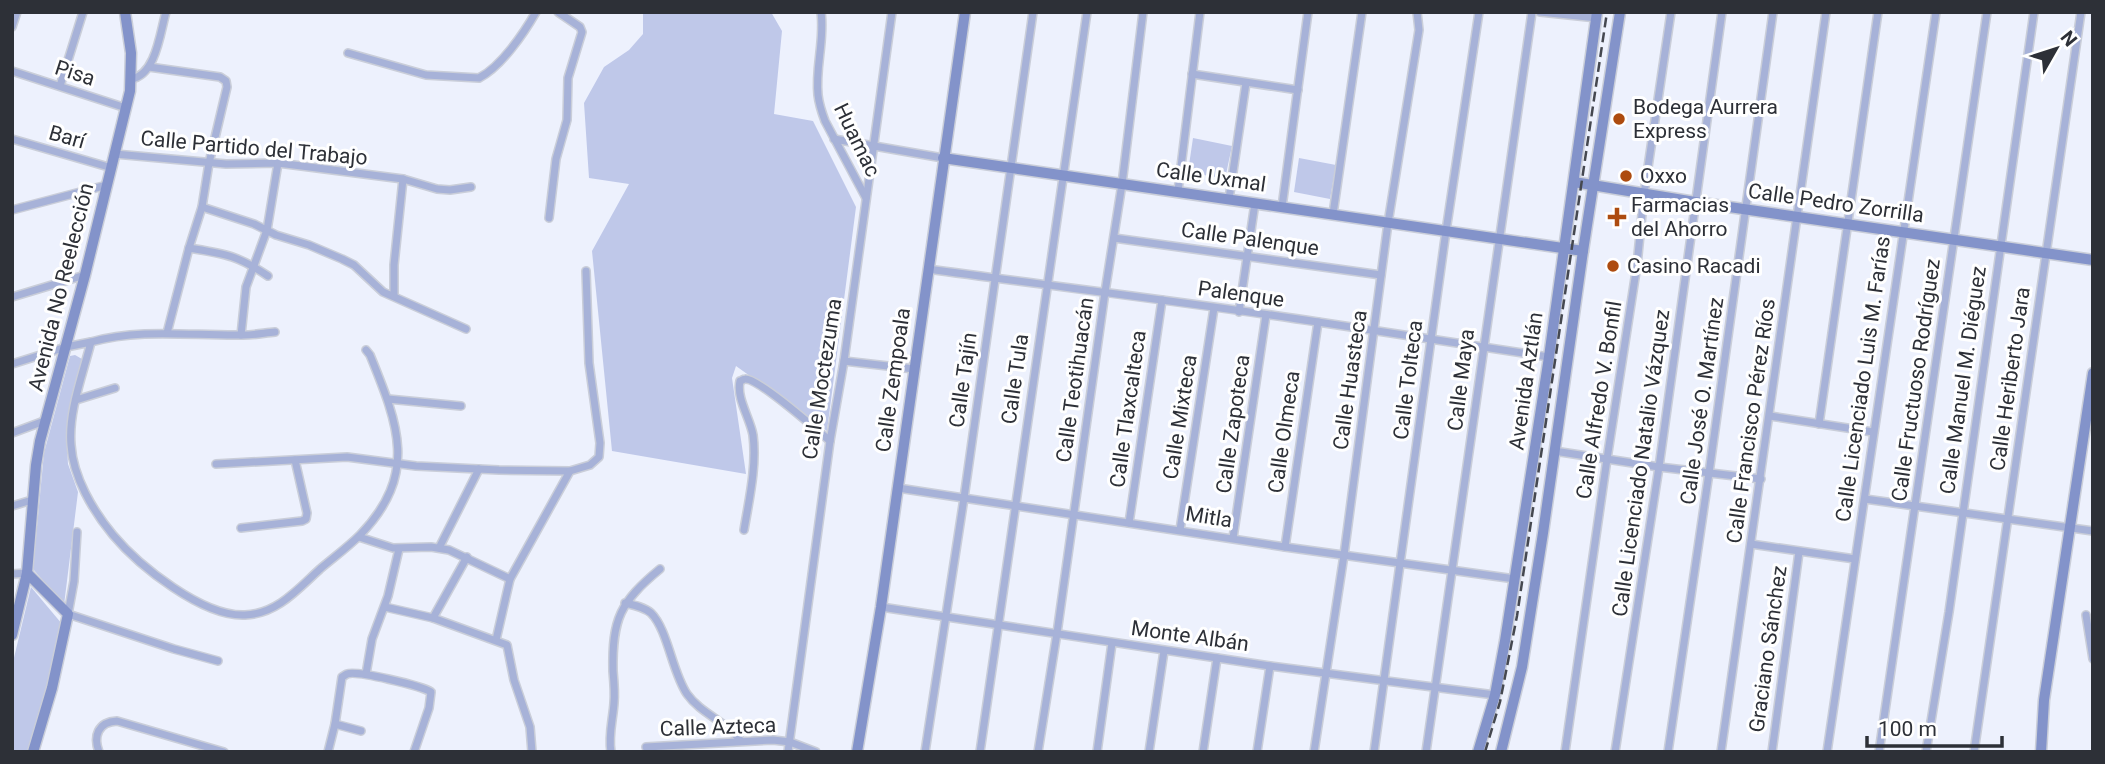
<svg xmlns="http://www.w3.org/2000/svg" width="2105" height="764" font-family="Roboto,sans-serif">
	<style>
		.green { fill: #bfc8e9 }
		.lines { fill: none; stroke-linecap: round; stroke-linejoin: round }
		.street-casing { stroke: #caced9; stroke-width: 10 }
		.secondary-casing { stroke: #caced9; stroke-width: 13 }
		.street { stroke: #a7b2d8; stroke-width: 7 }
		.secondary { stroke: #8393ca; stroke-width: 10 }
		.rail { stroke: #454850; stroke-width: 2.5; stroke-dasharray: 10 5; stroke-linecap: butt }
		.poi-dot { fill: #ad4b0f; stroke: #fff; stroke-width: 2.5 }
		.labels { text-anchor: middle; stroke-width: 6; stroke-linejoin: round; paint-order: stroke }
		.street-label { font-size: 21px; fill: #2d3037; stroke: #fff }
		.poi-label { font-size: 21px; fill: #2d3037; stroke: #fff; text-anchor: start }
	</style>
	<rect width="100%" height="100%" fill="#edf1fd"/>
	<!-- green -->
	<g class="green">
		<path d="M643,12H771L782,31L774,114L813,121L856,207L827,431L736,366L732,378L746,474L612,451L592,251L629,184L589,178L584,103L604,67L629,50L643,34Z"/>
		<path d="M1193,138L1232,146L1225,179L1188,172Z"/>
		<path d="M1299,158L1336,165L1330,199L1294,192Z"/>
		<path d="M75,355L82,359L83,365L73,399L66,431L68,464L78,492L64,605L33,569L44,453L70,356Z"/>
		<path d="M31,587L62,624L31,752H12V666Z"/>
	</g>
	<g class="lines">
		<!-- street casing -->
		<g class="street-casing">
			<g id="street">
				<path d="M821,12C825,40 815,67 818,95C819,104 822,113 825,121L866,198"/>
				<path d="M1540,12L1597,18"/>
				<path d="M12,27L17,12"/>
				<path d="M348,53L426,75L479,78C501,67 524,33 536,12"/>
				<path d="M149,67L220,77L226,81L227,87L209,163L202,207L189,248L167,333"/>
				<path d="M12,71L126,108"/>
				<path d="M1192,74L1298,90"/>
				<path d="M131,79C156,75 160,33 166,12"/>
				<path d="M60,86L83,12"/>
				<path d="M12,139L112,168"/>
				<path d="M834,139L943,158"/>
				<path d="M115,154L226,164L278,163L403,179L437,189L450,190L471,187"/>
				<path d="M1178,191L1200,12"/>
				<path d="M1229,199L1246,83"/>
				<path d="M202,207L254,224L276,235L309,245L342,259L354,265L383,292L466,329"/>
				<path d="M1282,207L1308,12"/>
				<path d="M12,210L107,185"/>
				<path d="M1333,214L1362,12"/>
				<path d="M549,218L556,159L567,120L568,78L582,32L580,27L558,12"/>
				<path d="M1114,238L1381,275"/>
				<path d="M189,248C225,254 237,255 268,276"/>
				<path d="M928,269C1058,287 1188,302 1318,322C1395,334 1472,346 1549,357"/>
				<path d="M394,296V265L403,179"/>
				<path d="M12,297L85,275"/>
				<path d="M1239,312L1255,203"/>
				<path d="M241,335L246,287L267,230L278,163"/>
				<path d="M91,342C141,328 192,336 243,335C254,335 264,333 275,332"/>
				<path d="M844,361L914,369"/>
				<path d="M12,364L66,347L91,342C83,374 68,412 71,445C73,477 93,511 113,535C139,566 203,617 245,615C277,614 298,589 320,569C333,558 348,547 360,535C419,474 398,424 370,355L366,350"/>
				<path d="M388,399L461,406"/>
				<path d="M76,400L115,388"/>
				<path d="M1770,416L1873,432"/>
				<path d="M1819,424L1878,12"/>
				<path d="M12,433L47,420"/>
				<path d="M1554,451L1659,467L1761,479"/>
				<path d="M216,464L347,457L416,466L499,470L570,471"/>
				<path d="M898,488L1285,547L1515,579"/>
				<path d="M1865,499L2093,531"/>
				<path d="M12,506L32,500"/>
				<path d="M1129,523L1162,300"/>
				<path d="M241,528L302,521L306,519L307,513L295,460"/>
				<path d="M744,530C749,500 757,466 753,435C750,418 736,398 740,381C742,381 743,379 745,379C758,378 817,430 830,441"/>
				<path d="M1180,530L1214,308"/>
				<path d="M77,532L74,581L68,614L174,649L218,661"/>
				<path d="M359,537L393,548L431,547L449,550L510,579"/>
				<path d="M1233,538L1266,315"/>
				<path d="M1751,544L1855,559"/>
				<path d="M1285,547L1318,322"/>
				<path d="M439,548L479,469"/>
				<path d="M12,574L27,573"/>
				<path d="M625,603C634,605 644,607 651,613C668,630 672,672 687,694C701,714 726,721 741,741"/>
				<path d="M385,607L433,618L507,645L514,680L530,727L532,752"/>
				<path d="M881,607L1270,666L1495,695"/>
				<path d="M2086,615L2093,659"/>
				<path d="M433,618L467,557"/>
				<path d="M496,640L510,579L570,471L590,465L599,457L600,443L589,363L586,271"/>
				<path d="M366,674L372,639L388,596L399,549"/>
				<path d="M335,724L361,731"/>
				<path d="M646,747L773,740L790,742L816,752"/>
				<path d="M99,752C93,736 98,722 117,721L224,752"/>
				<path d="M328,752L335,724L342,677C344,676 345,675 347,674C356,670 422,686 431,692L429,708L414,752"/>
				<path d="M611,752C608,736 613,719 614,703C615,693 614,682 613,671C612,619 620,602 660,569"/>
				<path d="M788,752L830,441L844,361L892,12"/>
				<path d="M925,752L964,498L1033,12"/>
				<path d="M980,752L1087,12"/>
				<path d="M1038,752L1057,633L1105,292L1122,184L1143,12"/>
				<path d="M1097,752L1112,643"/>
				<path d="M1149,752L1164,651"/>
				<path d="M1203,752L1217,658"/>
				<path d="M1257,752L1270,666"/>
				<path d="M1314,752L1344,555L1388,223L1419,30L1417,12"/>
				<path d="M1374,752L1446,231L1479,12"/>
				<path d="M1426,752L1532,12"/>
				<path d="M1565,752L1607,459L1637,265L1644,194L1671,12"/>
				<path d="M1615,752L1659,467L1722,12"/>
				<path d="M1668,752L1709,473L1773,12"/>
				<path d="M1721,752L1826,12"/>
				<path d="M1772,752L1799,552"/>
				<path d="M1827,752L1936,12"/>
				<path d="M1879,752L1987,12"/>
				<path d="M1926,752L1949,612L2034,12"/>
				<path d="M1974,752L2081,12"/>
			</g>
		</g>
		<!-- secondary casing -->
		<g class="secondary-casing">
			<g id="secondary">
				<path d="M943,158L1583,251"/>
				<path d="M1574,182L1695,202L2093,260"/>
				<path d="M27,573L68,614L52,688L33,752"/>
				<path d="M12,635L27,573L36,465L40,441L85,275L130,91L131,53L125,12"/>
				<path d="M857,752L881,607L965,12"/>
				<path d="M1478,752L1495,695L1505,641L1549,357L1597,12"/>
				<path d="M1501,752L1522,667L1543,533L1583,251L1620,12"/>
				<path d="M2041,752L2044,700L2093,373"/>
			</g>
		</g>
		<!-- street -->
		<use href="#street" class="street"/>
		<!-- secondary -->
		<use href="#secondary" class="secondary"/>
		<!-- rail -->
		<path class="rail" d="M1485,752L1500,702L1517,616L1607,12"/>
	</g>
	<!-- markers -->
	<g class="poi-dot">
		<circle cx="1619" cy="119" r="7"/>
		<circle cx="1626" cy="176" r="7"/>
		<path d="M1613.5 206.5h7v7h7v7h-7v7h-7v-7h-7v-7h7z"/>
		<circle cx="1613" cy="266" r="7"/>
	</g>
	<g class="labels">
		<!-- street labels -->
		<g class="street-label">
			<text transform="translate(75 73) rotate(18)" y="7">Pisa</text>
			<text transform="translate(67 137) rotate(16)" y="7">Barí</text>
			<text transform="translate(857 140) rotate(64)" y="7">Huamac</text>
			<text transform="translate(254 148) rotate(5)" y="7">Calle Partido del Trabajo</text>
			<text transform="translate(1211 177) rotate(8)" y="7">Calle Uxmal</text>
			<text transform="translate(1836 203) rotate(8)" y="7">Calle Pedro Zorrilla</text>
			<text transform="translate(1250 239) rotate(8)" y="7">Calle Palenque</text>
			<text transform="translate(61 287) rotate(-76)" y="7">Avenida No Reelección</text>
			<text transform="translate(1241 294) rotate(8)" y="7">Palenque</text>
			<text transform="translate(822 379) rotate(-81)" y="7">Calle Moctezuma</text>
			<text transform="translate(1015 379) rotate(-82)" y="7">Calle Tula</text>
			<text transform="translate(1863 379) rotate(-82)" y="7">Calle Licenciado Luis M. Farías</text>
			<text transform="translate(2010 379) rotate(-82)" y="7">Calle Heriberto Jara</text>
			<text transform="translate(893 380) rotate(-82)" y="7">Calle Zempoala</text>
			<text transform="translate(963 380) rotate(-82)" y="7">Calle Tajín</text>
			<text transform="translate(1075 380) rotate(-82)" y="7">Calle Teotihuacán</text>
			<text transform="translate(1350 380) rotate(-82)" y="7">Calle Huasteca</text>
			<text transform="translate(1408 380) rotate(-83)" y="7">Calle Tolteca</text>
			<text transform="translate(1461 380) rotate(-83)" y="7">Calle Maya</text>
			<text transform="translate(1916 380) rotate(-82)" y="7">Calle Fructuoso Rodríguez</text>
			<text transform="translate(1963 380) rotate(-82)" y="7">Calle Manuel M. Diéguez</text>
			<text transform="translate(1526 381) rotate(-82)" y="7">Avenida Aztlán</text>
			<text transform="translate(1599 400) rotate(-81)" y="7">Calle Alfredo V. Bonfil</text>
			<text transform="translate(1702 401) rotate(-82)" y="7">Calle José O. Martínez</text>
			<text transform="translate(1128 409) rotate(-82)" y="7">Calle Tlaxcalteca</text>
			<text transform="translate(1180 417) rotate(-81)" y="7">Calle Mixteca</text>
			<text transform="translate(1751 421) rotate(-82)" y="7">Calle Francisco Pérez Ríos</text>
			<text transform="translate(1233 424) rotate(-82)" y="7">Calle Zapoteca</text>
			<text transform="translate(1284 432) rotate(-82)" y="7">Calle Olmeca</text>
			<text transform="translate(1641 463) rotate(-82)" y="7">Calle Licenciado Natalio Vázquez</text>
			<text transform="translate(1209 517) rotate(9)" y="7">Mitla</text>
			<text transform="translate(1190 636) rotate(8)" y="7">Monte Albán</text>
			<text transform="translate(1768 649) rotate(-82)" y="7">Graciano Sánchez</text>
			<text transform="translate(718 727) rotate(-2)" y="7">Calle Azteca</text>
		</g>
		<!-- poi labels -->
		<g class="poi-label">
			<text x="1633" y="114">Bodega Aurrera<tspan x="1633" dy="24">Express</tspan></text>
			<text x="1640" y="183">Oxxo</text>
			<text x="1631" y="212">Farmacias<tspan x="1631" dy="24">del Ahorro</tspan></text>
			<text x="1627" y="273">Casino Racadi</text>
		</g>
	</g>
	<!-- border -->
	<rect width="2105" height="764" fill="none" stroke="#2d3037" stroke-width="28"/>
	<!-- north arrow -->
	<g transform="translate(2056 49) rotate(51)" stroke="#ffffff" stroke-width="5" paint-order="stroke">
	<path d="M0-5L12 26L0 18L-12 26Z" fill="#2d3037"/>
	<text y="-10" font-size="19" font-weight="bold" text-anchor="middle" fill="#2d3037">N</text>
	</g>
	<!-- scale -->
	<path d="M1867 736v10h135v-10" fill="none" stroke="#2d3037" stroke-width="3.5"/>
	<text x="1878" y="736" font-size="21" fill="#2d3037" stroke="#ffffff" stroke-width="5" paint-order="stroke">100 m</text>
</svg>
